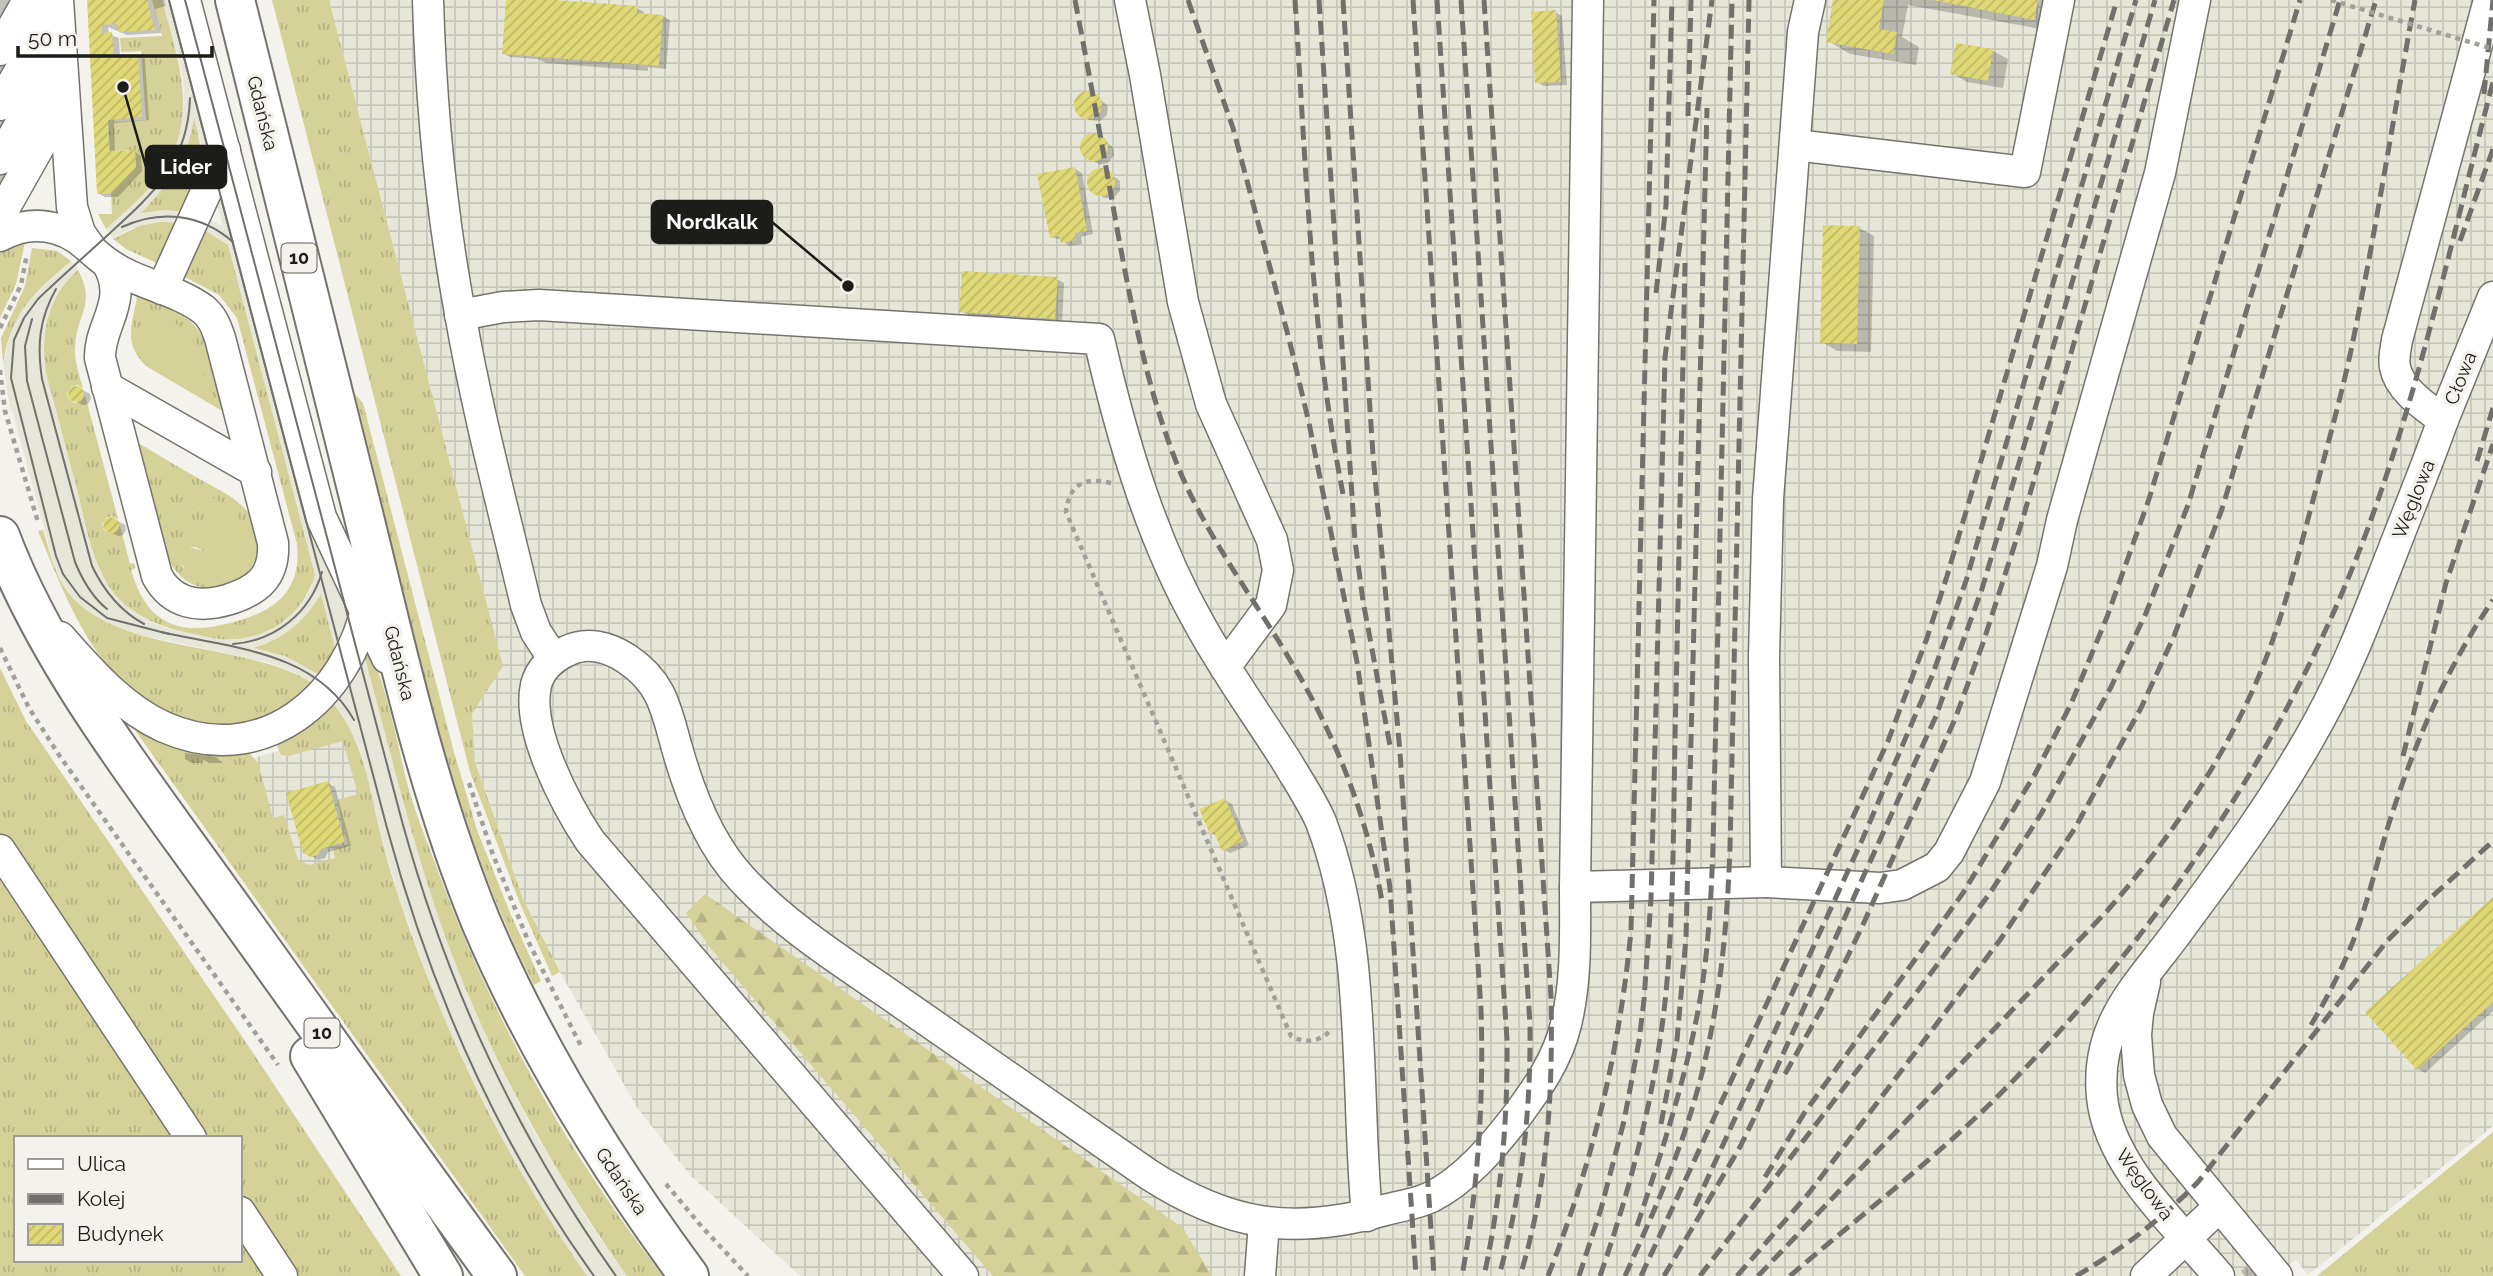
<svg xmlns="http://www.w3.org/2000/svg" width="2493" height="1276" font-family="Raleway,sans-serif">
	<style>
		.built { fill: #e7e7d9 }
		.industrial { fill: url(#industrial-grid) }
		.grass { fill: url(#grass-tufts); fill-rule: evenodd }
		.forest { fill: url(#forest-firs) }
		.garden { fill: #d4d199 }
		.shadow { fill: #0003 }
		.building { fill: url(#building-hatch) }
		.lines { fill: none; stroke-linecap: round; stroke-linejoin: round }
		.minor-casing { stroke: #74746e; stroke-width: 33 }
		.major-casing { stroke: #74746e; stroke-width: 42 }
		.path { stroke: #a1a09c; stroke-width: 4.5; stroke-dasharray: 5 5; stroke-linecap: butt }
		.minor { stroke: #fff; stroke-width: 30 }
		.major { stroke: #fff; stroke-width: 38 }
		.tram { stroke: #71706c; stroke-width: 2 }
		.rail { stroke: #71706c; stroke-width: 5; stroke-dasharray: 14 7; stroke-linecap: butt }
		.path-bridge { stroke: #a1a09c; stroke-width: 4.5; stroke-dasharray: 5 5; stroke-linecap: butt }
		.labels { text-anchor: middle; stroke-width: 7; stroke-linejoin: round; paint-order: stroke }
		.shield { fill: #f3f2ec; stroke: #5c5c58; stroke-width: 2 }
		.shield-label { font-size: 18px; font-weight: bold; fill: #1c1c19 }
		.street-label { font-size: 19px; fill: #1c1c19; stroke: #f3f2ec }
		.leader { fill: none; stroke: #1c1c19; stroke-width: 2.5 }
		.callout-dot { fill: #1c1c19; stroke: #f3f2ec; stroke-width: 2.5 }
		.callout { fill: #1c1c19; stroke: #1c1c19; stroke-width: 2.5 }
		.callout-label { font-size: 21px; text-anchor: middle; font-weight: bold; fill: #fff }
	</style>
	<defs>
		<pattern id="industrial-grid" width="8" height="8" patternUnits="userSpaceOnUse" patternTransform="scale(1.75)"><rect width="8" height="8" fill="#e7e7d9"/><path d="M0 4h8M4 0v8" fill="none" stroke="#c6c6ba"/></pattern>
		<pattern id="grass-tufts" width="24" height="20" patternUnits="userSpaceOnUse" patternTransform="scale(1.75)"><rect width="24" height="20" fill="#d4d199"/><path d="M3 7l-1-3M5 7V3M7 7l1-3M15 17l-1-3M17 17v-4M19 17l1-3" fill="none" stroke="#b5b383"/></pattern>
		<pattern id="forest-firs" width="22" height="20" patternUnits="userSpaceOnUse" patternTransform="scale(1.75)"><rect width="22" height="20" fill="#d4d199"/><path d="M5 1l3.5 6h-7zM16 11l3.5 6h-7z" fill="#b5b383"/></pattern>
		<pattern id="building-hatch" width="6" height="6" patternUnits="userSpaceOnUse" patternTransform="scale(1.75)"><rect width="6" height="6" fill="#dfd876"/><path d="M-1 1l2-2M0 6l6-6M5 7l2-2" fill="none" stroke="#bfb966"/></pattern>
	</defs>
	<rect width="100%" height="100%" fill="#f3f2ec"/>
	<!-- built -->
	<g class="built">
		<path d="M162,0H190L355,612L335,648L321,595L305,618L294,628L282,636L256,648L285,656L313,670L320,675L314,684L291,671L267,662L123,631L99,620L79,605L63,585L56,572L12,410H10L3,362L13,325L29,300L71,261L78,270L59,293L49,314L44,340L45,365L130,609L153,623L168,628L231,640L252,637L272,629L290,616L306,596L312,587L228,245L201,228L205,217L223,226L195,121L184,156L178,169L162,191L142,212L165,210L185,212L180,223L130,229L113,238L106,229L155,182L174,150L181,126L184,101L183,77Z"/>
		<path d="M363,651L420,858L462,979L507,1079L534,1132L593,1228L627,1276H587L539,1204L506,1147L454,1042L433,991L399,897L384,846L359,746L344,718L329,699Z"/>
	</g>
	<!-- industrial -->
	<g class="industrial">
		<path d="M329,0H2493V1126L2308,1275L2296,1260L2274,1276H800L690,1175L638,1109L560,972L523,899L475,762L472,714L503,666Z"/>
		<path d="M344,732L381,863L289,884L254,758Z"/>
	</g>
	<!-- grass -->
	<g class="grass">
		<path d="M152,0H162C179,63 202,123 156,180C142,198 123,213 106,229L98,214H112L111,191L136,167L135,150L110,151L108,120L114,119L115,122L146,120L141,51L121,52L120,38L162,36Z"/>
		<path d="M272,0H329L503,666L472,714L475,762L523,899L560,972L552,976L519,901L470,772Z"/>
		<path d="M194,118C205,158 203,175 185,212L165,210L141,213C168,185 188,159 194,118Z"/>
		<path d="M161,222L180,223L159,264L126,249L113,239L139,226Z"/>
		<path d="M201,228L228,245L315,575C304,611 275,635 238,639C220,641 202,636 185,632C160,626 138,618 119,599C92,570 86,523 76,485C66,449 57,413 47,377C39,337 47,297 78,270C96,304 78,312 75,345C74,360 79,374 83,388L77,385L71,387L67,393L69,399L74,403L81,401L85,395L118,519L112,516L106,518L102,524L104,530L109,533L116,532L120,526L130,564L134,563L135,568L131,570C147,626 181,637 234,622C275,611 302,591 297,544L237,318L219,295L181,275Z"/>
		<path d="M25,242L16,284L0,318V253L10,247Z"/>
		<path d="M32,248L57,251L71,261C32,295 13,310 3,362L1,338L25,286Z"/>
		<path d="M140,295C156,303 175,310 189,320C210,336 217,386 224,412L146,366C122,342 133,324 137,296Z"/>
		<path d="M355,394L363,403L454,752L477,830L511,915L541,981L534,985C440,800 407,593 355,394Z"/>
		<path d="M140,444C162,457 183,470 205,482C219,490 235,497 246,510C251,515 253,522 255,529C273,585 193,616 167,556L138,446ZM185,483C217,502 245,508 247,549L183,568L173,546L196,547L203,551L212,550L216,544L205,512L185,499Z"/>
		<path d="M43,530C49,548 53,569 63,585C108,657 243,638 314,684C305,692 296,704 287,710C280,714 269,716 261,719C201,739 140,709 103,660C74,622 56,574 38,531Z"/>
		<path d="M321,594L335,648L320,675L285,656L254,648C285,638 305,621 321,594Z"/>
		<path d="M367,641C383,680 394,724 402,762C409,797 423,831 435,863C489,1012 566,1151 663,1276H627C561,1183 505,1085 462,980C419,875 393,760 363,651Z"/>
		<path d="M0,668L26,721L243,1038L401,1276H0ZM16,1138H240V1260H16Z"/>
		<path d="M329,699C365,738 369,790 382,840C390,872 401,905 412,936C456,1058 513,1170 587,1276H525L127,719L244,747L258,763L273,818L284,815L298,860L309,865L335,858L333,849L348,844L337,800L358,794L343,741L289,756L281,755L277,746L283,737Z"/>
		<path d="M2493,1132V1276H2317Z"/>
	</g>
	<!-- forest -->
	<path class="forest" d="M705,894L1183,1228L1212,1276H993L711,949L686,913Z"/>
	<!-- garden -->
	<g class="garden">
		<path d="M147,310C200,332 194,335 206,389C177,373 127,352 147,310Z"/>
		<path d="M185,483C203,493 228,503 240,520C273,566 191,613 173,545L189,543L190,547L203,551L212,550L215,544L205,512L182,497V488Z"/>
	</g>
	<!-- shadow -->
	<g class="shadow">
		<path d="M0,0H46L0,215Z"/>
		<path d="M88,0H164L166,6L155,9L161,33L127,35L108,27L109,34L119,38L120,57L138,55L145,59L149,120L114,123L115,153L135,152L141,156L142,171L118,197H105L98,193Z"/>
		<path d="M507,0L637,8L644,12V15L663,16L670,20L666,69L648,67V71L546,63L538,59L510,57L503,53Z"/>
		<path d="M1835,0H2063L2057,32L1908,5L1902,37L1919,47L1916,65L1850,54L1828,41Z"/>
		<path d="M1555,12L1562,16L1567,85L1544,86L1537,82Z"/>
		<path d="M1958,45L1993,51L2008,59L2003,88L1967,82L1952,73Z"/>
		<path d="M1084,93L1094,94L1108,106L1107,115L1100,121L1089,120L1077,109V100Z"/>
		<path d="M1094,133L1113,147L1114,155L1108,163L1100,165L1084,155L1082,144Z"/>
		<path d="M1075,169L1082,173L1093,234L1081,237L1082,244L1069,246L1062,240L1051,237Z"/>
		<path d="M1105,170L1120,181V191L1114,198H1104L1090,188L1089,177L1096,171Z"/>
		<path d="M1859,228L1874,236L1871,352L1837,351L1822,342Z"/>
		<path d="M1057,279L1064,283L1062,322L968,315L961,311Z"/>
		<path d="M77,387L90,394L91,399L88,404L83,405L70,398L69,393L72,388Z"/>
		<path d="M112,518L125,525L126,530L123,535L118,536L105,529L104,524L107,519Z"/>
		<path d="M185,753L216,757L223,763H209L202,759V763H192L185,759Z"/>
		<path d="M328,783L335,787L351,846L328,852L325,858L318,860L304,852Z"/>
		<path d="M1225,800L1232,804L1249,845L1230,853L1223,849L1218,837L1211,833Z"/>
		<path d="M2493,899V1011L2425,1073L2418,1069Z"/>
		<path d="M2246,1267L2253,1271L2257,1276H2245L2241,1271Z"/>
	</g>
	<!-- building -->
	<g class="building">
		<path d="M87,0H147L155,30L118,32V24L102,25V33L112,32L114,55L138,54L142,117L108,120L109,151L135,150L136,167L111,194H97Z"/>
		<path d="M506,0H556L638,6L637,13L663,15L659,66L502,54Z"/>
		<path d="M1833,0H1884L1879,29L1897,32L1893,54L1826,42Z"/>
		<path d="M1933,0H2038L2034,20Z"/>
		<path d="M1556,10L1561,82L1535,83L1531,12Z"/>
		<path d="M1956,43L1993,49L1988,81L1950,74Z"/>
		<circle cx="1088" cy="105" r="14"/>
		<circle cx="1094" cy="147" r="14"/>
		<path d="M1075,167L1087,231L1075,233L1076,240L1061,243L1059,236L1050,238L1037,174Z"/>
		<circle cx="1101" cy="182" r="14"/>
		<path d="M1823,225L1860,226L1857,344L1820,343Z"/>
		<path d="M962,271L1058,277L1055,319L959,312Z"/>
		<circle cx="76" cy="394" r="8"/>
		<circle cx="111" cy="525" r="8"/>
		<path d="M328,781L345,842L321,849L318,855L310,857L303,853L286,793Z"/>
		<path d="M1225,798L1243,841L1222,851L1214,832L1210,834L1199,809Z"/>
		<path d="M2493,897V1002L2417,1070L2365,1012Z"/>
	</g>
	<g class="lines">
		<!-- minor casing -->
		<g class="minor-casing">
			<g id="minor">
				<path d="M58,0L72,207L80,233L90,247"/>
				<path d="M185,0L321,517L387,658"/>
				<path d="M428,0C431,105 441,210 460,313C477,411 503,508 526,605L536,632L553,658"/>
				<path d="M1130,0L1145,75L1183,302L1211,404L1272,540L1278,570L1271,605L1225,667"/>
				<path d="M1588,0L1575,887L1766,882L1764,656L1768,499L1803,32L1810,0"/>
				<path d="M0,50L28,0"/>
				<path d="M0,105L42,32L52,4"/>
				<path d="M1795,145L2025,172L2059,0"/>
				<path d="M0,159L45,81L56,46"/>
				<path d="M0,216L48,131L60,96"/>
				<path d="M0,236C18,226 37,223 57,229C79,235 89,250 106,262C135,284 175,288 204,310C213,318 216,327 220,338L273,543C275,577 257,591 227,600C199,608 172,604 157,576L100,358C99,324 130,301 107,263"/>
				<path d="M162,289L225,150"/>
				<path d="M460,315L503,307L539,305L1099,339C1121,435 1150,537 1199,623C1225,671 1258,716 1287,762C1298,781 1312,801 1321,822C1368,946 1355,1086 1367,1216"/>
				<path d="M107,387L256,472"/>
				<path d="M2443,420L2493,297"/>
				<path d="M60,637C90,671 122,708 164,727C263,771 349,697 368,601"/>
				<path d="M0,850L191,1138"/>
				<path d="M1766,882L1880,888L1902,885L1937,867L1949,852L1985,782L2052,566L2062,520L2160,173L2195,0"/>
				<path d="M2145,982L2138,1013L2136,1035L2139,1075L2147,1105L2162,1136L2277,1276"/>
				<path d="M240,1212L282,1276"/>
				<path d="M963,1276L590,841C566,805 526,730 536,685C540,669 553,657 567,651C587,641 609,647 627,659C663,683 666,710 677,748C690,795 709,844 742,879C786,927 843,962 896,999C980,1058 1064,1116 1148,1174C1228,1226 1293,1236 1385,1210C1400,1206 1417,1204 1431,1197C1465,1180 1493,1147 1516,1117C1537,1089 1558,1059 1566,1024C1577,979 1575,933 1575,887"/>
				<path d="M1260,1276L1264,1223"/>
				<path d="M2146,1276L2219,1207"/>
				<path d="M2219,1276C2176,1225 2109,1166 2102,1097C2095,1024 2137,987 2176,934C2228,864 2279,795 2320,719C2349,666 2370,609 2392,553C2409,509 2427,465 2443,420C2426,407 2399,390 2395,367C2393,358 2396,348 2397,340L2489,0"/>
			</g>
		</g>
		<!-- major casing -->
		<g class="major-casing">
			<g id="major">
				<path d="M235,0C278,171 320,342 363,513C397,651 427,790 481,922C535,1049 607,1165 689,1276"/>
				<path d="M0,536C47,662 144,785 222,894C314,1021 404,1150 497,1276"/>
				<path d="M310,1056L443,1276"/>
			</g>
		</g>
		<!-- path -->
		<g class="path">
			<path d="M0,328L21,285L27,254"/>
			<path d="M0,370L5,411L38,522"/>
			<path d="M1111,483C1084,477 1069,484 1066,512L1291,1036C1305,1044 1320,1042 1331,1030"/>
			<path d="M0,648L29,708L59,755L278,1065"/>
			<path d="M469,783L492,852L529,943L582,1048"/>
			<path d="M666,1184L702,1227L748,1276"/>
		</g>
		<!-- minor -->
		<use href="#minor" class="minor"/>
		<!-- major -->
		<use href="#major" class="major"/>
		<!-- tram -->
		<g class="tram">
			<path d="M169,0L387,828C430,987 497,1142 594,1276"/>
			<path d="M185,0L403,825C449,990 517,1136 616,1276"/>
			<path d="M122,227C161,209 201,214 233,242"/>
			<path d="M56,289C39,319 37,345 42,379L92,566C104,591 120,611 144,624"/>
			<path d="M32,319L25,346L27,381L75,562C82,579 92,597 107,609"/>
			<path d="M161,632C231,648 315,651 354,720"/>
			<path d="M169,634L107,618L80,597L63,574L56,556L11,378L14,340L24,318L38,299C61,277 86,255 110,233C155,192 188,162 190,98"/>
			<path d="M233,644C275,641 310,613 322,572"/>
		</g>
		<!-- rail -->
		<g class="rail">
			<path d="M1075,0C1090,78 1104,156 1118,234C1133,314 1148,393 1179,469C1208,539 1255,600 1293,665C1337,739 1367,817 1382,901"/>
			<path d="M1188,0L1233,128L1289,339L1309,423L1357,662L1390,888L1416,1276"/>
			<path d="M1295,0C1306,165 1311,332 1343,494"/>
			<path d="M1319,0L1355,541L1363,601L1391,751"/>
			<path d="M1343,0L1373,455L1400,752L1434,1276"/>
			<path d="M1413,0L1481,1009C1484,1099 1478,1188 1462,1276"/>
			<path d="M1437,0L1507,1039C1508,1119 1501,1198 1484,1276"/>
			<path d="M1461,0L1530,1024C1531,1110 1522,1193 1499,1276"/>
			<path d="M1484,0L1551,997C1553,1091 1548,1186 1520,1276"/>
			<path d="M2484,94L2493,0"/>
			<path d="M1688,116L1691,0"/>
			<path d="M2460,241L2493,149"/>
			<path d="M1656,293L1666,205L1672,0"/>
			<path d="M2477,461L2493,408"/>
			<path d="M2403,756L2446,583L2493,444"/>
			<path d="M2311,1025C2327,998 2342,969 2354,939C2369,899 2378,857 2391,817C2416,740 2447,667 2493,600"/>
			<path d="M1785,1074L1826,1001L1861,929L1955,719L1983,643L2020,528L2174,0"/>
			<path d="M1661,1124L1677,1040L1686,938L1707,108"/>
			<path d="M1765,1177L1805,1112L1963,893L2035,774L2071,704L2107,617L2149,499L2300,0"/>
			<path d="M1695,1206L1863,838L1932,676L1966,581L2136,0"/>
			<path d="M1637,1226C1660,1157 1683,1088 1697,1016C1708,960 1711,903 1713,846L1732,0"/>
			<path d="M1548,1276C1593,1161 1619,1054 1631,931L1654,0"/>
			<path d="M1579,1276L1601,1209L1624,1121L1639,1041L1644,1000L1651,899L1665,357L1712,0"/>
			<path d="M1600,1276C1632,1184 1656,1090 1666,993C1675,895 1673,795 1676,697C1679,552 1682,407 1685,263"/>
			<path d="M1625,1276C1649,1222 1674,1168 1691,1112C1718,1026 1727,936 1730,847L1749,0"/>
			<path d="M1641,1276L1888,741L1927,638L1947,576L2117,0"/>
			<path d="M1664,1276L1740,1147L1754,1118L1936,716L1982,589L2155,0"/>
			<path d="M1700,1276L1914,996L1990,893L2041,814L2111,687L2146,613L2188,505L2340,0"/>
			<path d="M1737,1276L1809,1193L2000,940L2075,828L2141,708L2174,636L2222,509L2376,0"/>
			<path d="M1758,1276L2107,911C2170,839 2224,760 2261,671C2283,617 2297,560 2312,504C2325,454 2339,405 2350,355C2375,237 2393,118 2415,0"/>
			<path d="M1790,1276C1856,1219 1927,1165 1990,1104C2149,947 2279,757 2360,549C2418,399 2452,237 2493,82"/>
			<path d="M2076,1276C2121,1250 2162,1219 2198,1182L2387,941L2424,904L2493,841"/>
		</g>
		<!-- path-bridge -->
		<path class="path-bridge" d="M2331,0L2493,49"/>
	</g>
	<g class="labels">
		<!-- shield labels -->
		<g class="shield">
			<rect x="281.5" y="243.5" width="35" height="29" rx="5"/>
			<rect x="304.5" y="1018.5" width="35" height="29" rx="5"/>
		</g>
		<g class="shield-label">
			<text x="299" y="264">10</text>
			<text x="322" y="1039">10</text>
		</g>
		<!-- street labels -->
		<g class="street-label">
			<text transform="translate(263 113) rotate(76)" y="7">Gdańska</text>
			<text transform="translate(2460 378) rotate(-68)" y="7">Cłowa</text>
			<text transform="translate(2413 499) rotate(-68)" y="7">Węglowa</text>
			<text transform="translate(400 663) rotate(76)" y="7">Gdańska</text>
			<text transform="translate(622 1181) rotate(56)" y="7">Gdańska</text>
			<text transform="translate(2145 1184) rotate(54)" y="7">Węglowa</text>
		</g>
	</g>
	<!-- callouts -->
	<path class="leader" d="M123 87L146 167M848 286L772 222"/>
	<g class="callout-dot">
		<circle cx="123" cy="87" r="7"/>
		<circle cx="848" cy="286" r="7"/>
	</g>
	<g class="callout">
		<rect x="146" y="146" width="80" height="42" rx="7"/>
		<rect x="652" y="201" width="120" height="42" rx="7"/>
	</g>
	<g class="callout-label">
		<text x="186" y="174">Lider</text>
		<text x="712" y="229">Nordkalk</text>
	</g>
	<!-- legend -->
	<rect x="14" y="1136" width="228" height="126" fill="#f3f2ec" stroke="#9d9c98" stroke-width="2"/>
	<rect x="28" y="1159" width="35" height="10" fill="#ffffff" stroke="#9d9c98" stroke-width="2"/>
	<text x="77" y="1171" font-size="21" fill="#1c1c19">Ulica</text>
	<rect x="28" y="1194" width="35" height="10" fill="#71706c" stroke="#9d9c98" stroke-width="2"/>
	<text x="77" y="1206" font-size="21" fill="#1c1c19">Kolej</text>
	<rect x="28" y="1224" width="35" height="21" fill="url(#building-hatch)" stroke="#9d9c98" stroke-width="2"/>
	<text x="77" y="1241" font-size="21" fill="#1c1c19">Budynek</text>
	<!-- scale -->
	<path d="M18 46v10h194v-10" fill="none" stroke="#1c1c19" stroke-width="3.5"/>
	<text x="28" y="46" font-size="21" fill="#1c1c19" stroke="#f3f2ec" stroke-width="5" paint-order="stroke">50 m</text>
</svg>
